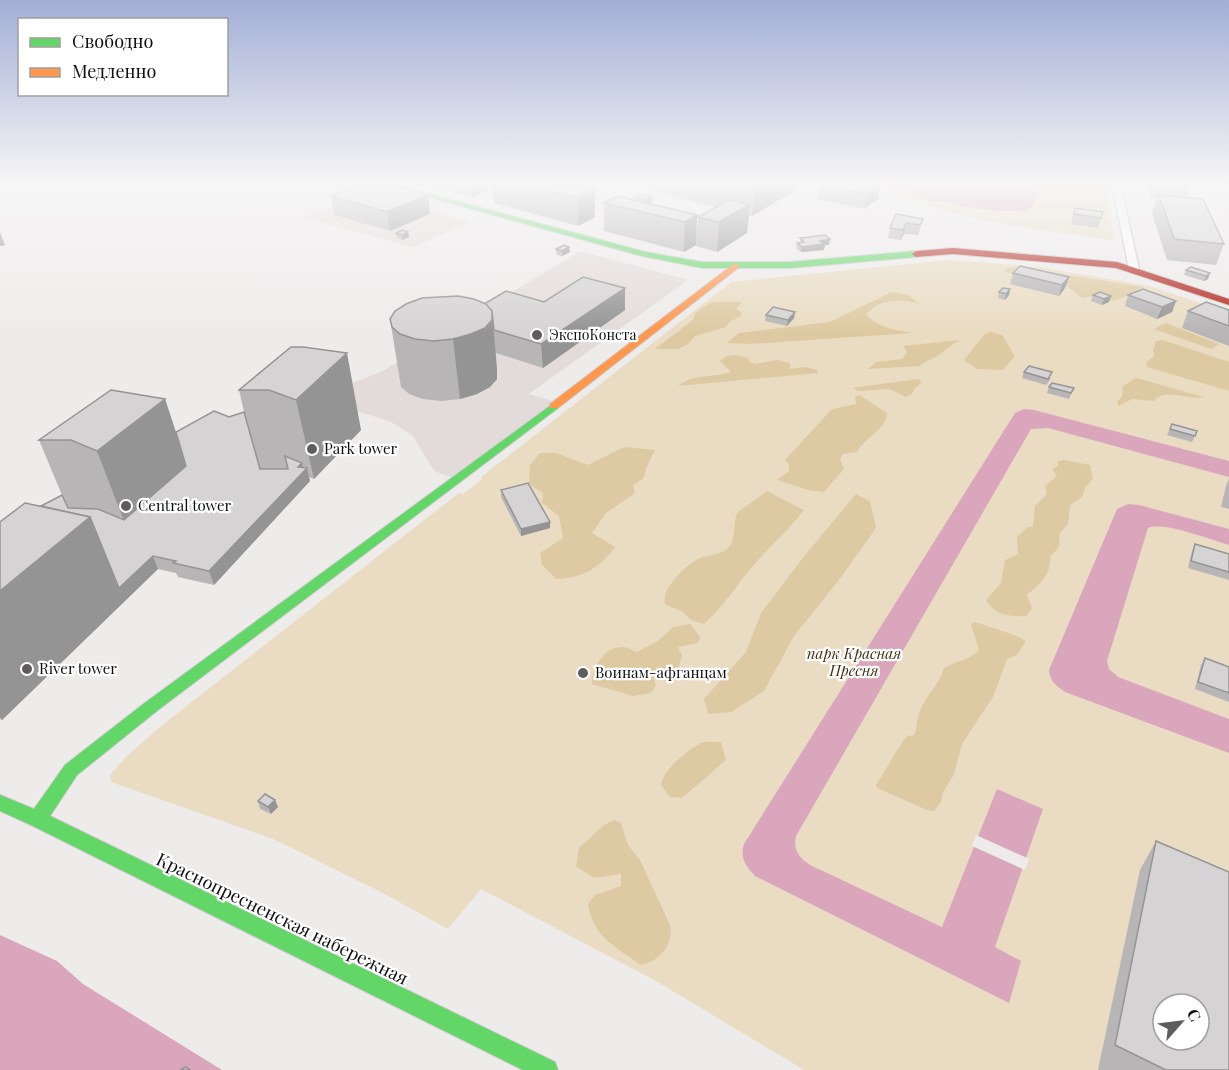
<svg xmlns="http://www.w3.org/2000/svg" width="1229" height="1070" font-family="'Playfair Display',serif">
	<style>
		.built { fill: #e3dbda }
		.green { fill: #e9dcc2; fill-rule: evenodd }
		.forest { fill: #decaa2 }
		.water { fill: #daa6bc }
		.pier { fill: #eeeceb }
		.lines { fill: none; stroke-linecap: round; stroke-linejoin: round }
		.stream { stroke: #daa6bc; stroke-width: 4 }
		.street-casing { stroke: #cbcac9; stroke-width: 3 }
		.fast-casing { stroke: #cbcac9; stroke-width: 2 }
		.slow-casing { stroke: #cbcac9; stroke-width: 2 }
		.jam-casing { stroke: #cbcac9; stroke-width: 2 }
		.street { fill: #fcfcfc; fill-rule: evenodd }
		.fast { fill: #63d668; fill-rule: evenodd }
		.slow { fill: #ff974d; fill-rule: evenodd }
		.jam { fill: #b3261e; fill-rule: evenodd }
		.wall { fill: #b7b5b5 }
		.shaded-wall { fill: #959494 }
		.building { fill: #d5d3d3; stroke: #959494; stroke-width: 1.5; fill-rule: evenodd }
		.poi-dot { fill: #5e5c5c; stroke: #fff; stroke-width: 2 }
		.labels { text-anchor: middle; stroke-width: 4.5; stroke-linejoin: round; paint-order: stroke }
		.far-poi-label { font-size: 14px; fill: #100f0f; stroke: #fff; text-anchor: start }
		.poi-label { font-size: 15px; fill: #100f0f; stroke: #fff; text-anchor: start }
		.park-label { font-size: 15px; font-style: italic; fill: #3e2f0f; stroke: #fff }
		.near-street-label { font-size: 18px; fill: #100f0f; stroke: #fff }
	</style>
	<rect width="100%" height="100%" fill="#eeeceb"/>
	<!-- built -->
	<g class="built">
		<path d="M378,194L448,213L446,215L471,222L413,247L302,217L355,197Z"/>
		<path d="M580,251L688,280L529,394L556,402L453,478L434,471L413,436L391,422L357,411L270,414L381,372Z"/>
	</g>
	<!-- green -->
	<g class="green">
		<path d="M883,183H1105L1114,239L1110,240C1036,228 947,222 882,185Z"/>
		<path d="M949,260L1039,267L1150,286L1229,313V1070H804L656,981L481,889L448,929L379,891L273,839L111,782L110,775L126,757L161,726L460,492L462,495L482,479L481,477L731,282ZM1163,1004H1199V1040H1163Z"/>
	</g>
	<!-- forest -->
	<g class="forest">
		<path d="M1019,267L1143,287L1135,293L1113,301L1097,296L1082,298L1067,286L1005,272L1007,268Z"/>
		<path d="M892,292L908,295L919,303C897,299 882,298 866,314C877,328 896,330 912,333L750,344L727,343L739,333L830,322Z"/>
		<path d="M712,302H742L736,309L741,312V316L731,321L726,327L695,336L687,345L678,349H655L693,320L695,313Z"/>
		<path d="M1166,323L1219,344L1211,349L1154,329Z"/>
		<path d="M990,332L1002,335L1015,356L1003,370L977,369L964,360L984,335Z"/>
		<path d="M959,340L937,356L919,366L868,369L876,362L902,359L907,352L903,346Z"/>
		<path d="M1163,340L1229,362V391L1147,367L1146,363L1154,356L1153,350L1156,341Z"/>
		<path d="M737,355L748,358L750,362L755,364L777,360L790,363V369L806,367L817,370L818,373L678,386C694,373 713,378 731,372L720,361L727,356Z"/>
		<path d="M1136,378L1204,397C1187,401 1166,387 1154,401L1132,399L1119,406L1117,402L1122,396L1123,386Z"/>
		<path d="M918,379L922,382L914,389L912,394L906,397L889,389L859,391L852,388Z"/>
		<path d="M859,395L887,413C886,430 865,437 857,452L843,454L840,459L844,469L824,492L808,490L777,480L789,471V464L785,460L832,409L856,404L855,397Z"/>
		<path d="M624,447L655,450L646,468L644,478L633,485L635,493L606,513L592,533L615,547C598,569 583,578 556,579L542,565L540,553L563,538L559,516L542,503L543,493L529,484L530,465L540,453H556L588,465Z"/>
		<path d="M1064,460L1090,465L1093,479L1085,488L1082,497L1070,505L1068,524L1060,533L1059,547L1050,557C1051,576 1040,584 1027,595L1032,609L1026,616C1010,617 994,615 986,600L1001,583L1005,560L1018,554L1017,537L1026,528L1033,526L1035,506L1047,494L1045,486L1057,476L1052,469L1058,466V461Z"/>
		<path d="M767,491L804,510C788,531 769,547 753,566C736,586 723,607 704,624L691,620L683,612L665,604C661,588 686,565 700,558C708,555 720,555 727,549C736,542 733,523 737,513Z"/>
		<path d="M856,494L870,501L876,528L839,580L794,636L764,691L731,712L708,714L704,699L746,652L761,613L802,559Z"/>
		<path d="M975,622L1017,636L1026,641L1017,655L1007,659L993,697L962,744L954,774L943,792L941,802L934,811L927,810L877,788L876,785C887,769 895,751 907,736L914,735C918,727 916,719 920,711C926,695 938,687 944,668C957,660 969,661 979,650L971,624Z"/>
		<path d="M690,624L700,637L698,643L678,647L682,656L679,667L653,676L656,685L651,693L633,696L592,684C591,668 605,646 623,647C627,647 632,650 637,652L658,641L673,627Z"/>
		<path d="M721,742L726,760L682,798L670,797L661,785C663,770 687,750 701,743C706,741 715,742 721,742Z"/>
		<path d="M614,820L621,823L628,845L640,860L670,925C674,945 660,961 641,965C614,946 594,938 588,904L595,895L621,886V874L594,878L576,866L579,848L604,825Z"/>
	</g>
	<!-- water -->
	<g class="water">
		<path d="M894,183H1040L1032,207C1016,220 907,199 894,183Z"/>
		<path d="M1024,409L1034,410L1229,461V477L1048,428L1031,429L796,836C793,851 799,857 810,865L942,927L997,789L1043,809L995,947L1021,961L1009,1003L755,876C745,865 740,858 744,844L1015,413Z"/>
		<path d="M1128,504L1139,505L1229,529V545C1211,540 1164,521 1148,528L1107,661L1109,669L1118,677L1229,719V753L1065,692C1056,686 1050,681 1049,670L1117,509Z"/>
		<path d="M0,935L57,961L83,984L222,1070H0Z"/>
	</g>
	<!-- pier -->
	<path class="pier" d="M976,835L1029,859L1025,870L972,846Z"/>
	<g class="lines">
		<!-- stream -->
		<path class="stream" d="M930,200L949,183"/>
		<!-- street casing -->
		<g class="street-casing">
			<path id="street" d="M1112,183H1120L1139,269L1137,271L1129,269Z"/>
		</g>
		<!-- fast casing -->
		<g class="fast-casing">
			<g id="fast">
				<path d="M377,183H389L646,252L702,262H790L916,251L920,254L916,257L790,268H702L642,256Z"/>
				<path d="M554,403L558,404V408L158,710L77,775L50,816L555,1062L558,1070H523L31,825L0,811V795L34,809L65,765L146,702Z"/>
			</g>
		</g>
		<!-- slow casing -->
		<g class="slow-casing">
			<path id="slow" d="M735,263L739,266L738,268L558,408H550V404Z"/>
		</g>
		<!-- jam casing -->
		<g class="jam-casing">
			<path id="jam" d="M953,248L1117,262L1229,299V305L1116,268L953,254L916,257L912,254L916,251Z"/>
		</g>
		<!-- street -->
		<use href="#street" class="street"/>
		<!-- fast -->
		<use href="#fast" class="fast"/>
		<!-- slow -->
		<use href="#slow" class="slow"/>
		<!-- jam -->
		<use href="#jam" class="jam"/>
	</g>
	<!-- wall -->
	<g class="wall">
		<path d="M421,183H487L488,190L472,197Z"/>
		<path d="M492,183H558L577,188L595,217L578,226L494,203Z"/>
		<path d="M648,183H797L796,190L752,216L749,215L747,233L717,252L696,246L698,217L716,207L648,190Z"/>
		<path d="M1082,183H1095L1093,189L1081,187Z"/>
		<path d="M1146,183H1191L1186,197L1224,244L1216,265L1167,260L1152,214L1157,199H1151Z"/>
		<path d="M820,184H881L878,199L864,209L818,199Z"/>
		<path d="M640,194L652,202L648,204L697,215L696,245L684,252L604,231V203L634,200V197Z"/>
		<path d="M428,195L430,214L390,231L334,215L331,196Z"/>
		<path d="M1075,208L1101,218L1098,228L1071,224Z"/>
		<path d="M923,219L918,235L904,234L901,240L888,238L890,228Z"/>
		<path d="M408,232L409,237L402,240L397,238L396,233Z"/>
		<path d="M800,238L829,245H825L824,250L801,252L796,248L797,243L800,242Z"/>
		<path d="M556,249L570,252L562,256L557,255Z"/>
		<path d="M1186,270L1210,273L1208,279L1204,281L1184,275Z"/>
		<path d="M1013,273L1069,277L1065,288L1059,296L1010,284Z"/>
		<path d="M1010,289L1009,295L1005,300L998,298L999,292Z"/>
		<path d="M1093,295L1111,296L1109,302L1102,305L1091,301Z"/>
		<path d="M1128,295L1176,301L1172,312L1157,319L1125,306Z"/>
		<path d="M544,302L625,310L543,368L496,353L497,379L490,387L477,394L460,399L441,401L423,399L409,394L401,387L390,319L484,304Z"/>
		<path d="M1229,310V346L1182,328L1188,311Z"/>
		<path d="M795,312L794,318L787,326L765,321L766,315Z"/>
		<path d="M291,347L361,430L314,479L309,477L310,481L214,585L178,577L176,573L158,569L2,720L0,719V522L41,506L62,495L39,440L165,399L176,432L244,412L239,390Z"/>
		<path d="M1024,372L1051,378L1046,385L1022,378Z"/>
		<path d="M1049,387L1074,388L1069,399L1047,393Z"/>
		<path d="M1172,424L1197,431L1192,442L1167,435Z"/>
		<path d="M1229,479V509L1221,507L1226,486Z"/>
		<path d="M501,490L550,522V528L521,536L501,497Z"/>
		<path d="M1195,544L1229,554V580L1188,568L1192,551Z"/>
		<path d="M1205,658L1229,667V702L1195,689L1201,665Z"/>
		<path d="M258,801L278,807L271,814L260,809Z"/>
		<path d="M1156,841L1229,1070H1098L1140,870Z"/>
	</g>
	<!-- shaded-wall -->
	<g class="shaded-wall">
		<path d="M471,183H487L488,190L472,197Z"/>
		<path d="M755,183H797L796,190L752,216Z"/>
		<path d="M881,184L878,199L864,209L867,194Z"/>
		<path d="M595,190V217L578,226V198Z"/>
		<path d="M428,195L430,214L390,231L387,212Z"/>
		<path d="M652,197V202L646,205V200Z"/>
		<path d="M750,204L747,233L717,252L719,222Z"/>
		<path d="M697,215L696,245L684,252L685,222Z"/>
		<path d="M906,223L904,234L901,240L903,230Z"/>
		<path d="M0,232L5,245L0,246Z"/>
		<path d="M408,232L409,237L402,240V235Z"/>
		<path d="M830,239L829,245H825L824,250L801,252L802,247L820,241Z"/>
		<path d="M569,247L570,252L562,256V251Z"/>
		<path d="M1210,273L1208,279L1204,281L1206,276Z"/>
		<path d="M1069,277L1065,288L1059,296L1062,285Z"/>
		<path d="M625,288V310L543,368L541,344Z"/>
		<path d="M1010,289L1009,295L1005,300L1006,294Z"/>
		<path d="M1111,296L1109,302L1102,305L1104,299Z"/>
		<path d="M1176,301L1172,312L1157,319L1162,307Z"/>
		<path d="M492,311L497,370V379L490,387L477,394L460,399L453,339Z"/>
		<path d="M795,312L794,318L787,326L788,320Z"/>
		<path d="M347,353L361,430L314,479L296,400Z"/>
		<path d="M165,399L191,479L129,534L97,451Z"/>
		<path d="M302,463L304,472L307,468L310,481L214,585L209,571Z"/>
		<path d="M90,517L153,556L158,569L2,720L0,717V566Z"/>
		<path d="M550,522V528L521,536V529Z"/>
		<path d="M275,800L278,807L271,814L268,807Z"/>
	</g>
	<!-- building -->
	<g class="building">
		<path d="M365,183H384L428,195L387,212L331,196Z"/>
		<path d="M519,183H558L577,188L580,186L595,190L578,198Z"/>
		<path d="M822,183H874L881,184L867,194L820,184Z"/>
		<path d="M640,194L652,197L646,200L634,197Z"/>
		<path d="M1159,195L1203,199L1224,244L1174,239Z"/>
		<path d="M617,196L697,215L685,222L604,203Z"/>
		<path d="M729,200L750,204L719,222L698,217Z"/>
		<path d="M1075,208L1103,212L1101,218L1074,214Z"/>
		<path d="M896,214L923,219L920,225L906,223L903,230L890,228Z"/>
		<path d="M402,230L408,232L402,235L396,233Z"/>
		<path d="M825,235L830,239L820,241L825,244L802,247L797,243L804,242L800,238Z"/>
		<path d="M564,245L569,247L562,251L556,249Z"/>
		<path d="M1020,266L1069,277L1062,285L1013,273Z"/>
		<path d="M1191,267L1210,273L1206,276L1186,270Z"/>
		<path d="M583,277L625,288L541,344L494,330L492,311L484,304L506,291L544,302Z"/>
		<path d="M1003,288L1010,289L1006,294L999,292Z"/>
		<path d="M1143,289L1176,301L1162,307L1128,295Z"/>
		<path d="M1100,292L1111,296L1104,299L1093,295Z"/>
		<path d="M458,296L474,299L486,304L492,311V320L485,328L471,334L453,339L434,341L415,339L400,334L392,327L390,319L395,311L406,304L422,298Z"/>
		<path d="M1206,302L1229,310V326L1188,311Z"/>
		<path d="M773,307L795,312L788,320L766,315Z"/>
		<path d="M291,347H303L347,353L296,400L269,390H239Z"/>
		<path d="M1029,366L1052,372L1048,379L1024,372Z"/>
		<path d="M1052,383L1074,388L1071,393L1049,387Z"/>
		<path d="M111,390L165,399L97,451L71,440H39Z"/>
		<path d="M214,411L229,417L244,412L260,469H288L285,456L302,463L298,467L307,468L209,571L173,563L176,561L153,556L119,588L90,517L41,506L62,495L68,508L98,509L124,520L186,466L176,432Z"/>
		<path d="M1172,424L1197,431L1195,436L1170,429Z"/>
		<path d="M528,483L550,522L521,529L501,490Z"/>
		<path d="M25,503L90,517L0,591V522Z"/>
		<path d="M1195,544L1229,554V572L1191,561Z"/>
		<path d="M1205,658L1229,667V693L1198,682Z"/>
		<path d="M265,794L275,800L268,807L258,801Z"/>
		<path d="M1156,841L1229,872V1070H1166L1115,1045ZM1163,1004H1199V1040H1163Z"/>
		<path d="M186,1067L190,1070H180Z"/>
	</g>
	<!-- sky -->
	<linearGradient id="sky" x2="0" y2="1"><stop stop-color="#a2aed6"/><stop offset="0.55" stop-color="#f7f6f6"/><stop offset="1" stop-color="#f7f6f6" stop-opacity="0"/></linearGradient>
	<rect width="1229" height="333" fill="url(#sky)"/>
	<!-- markers -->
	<g class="poi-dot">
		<circle cx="537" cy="335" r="6"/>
		<circle cx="312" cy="449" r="6"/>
		<circle cx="126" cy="506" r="6"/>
		<circle cx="27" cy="669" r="6"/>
		<circle cx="583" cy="673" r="6"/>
	</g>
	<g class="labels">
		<!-- far-poi labels -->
		<g class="far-poi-label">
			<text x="549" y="340">ЭкспоКонста</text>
		</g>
		<!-- poi labels -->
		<g class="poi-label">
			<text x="324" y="454">Park tower</text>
			<text x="138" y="511">Central tower</text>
			<text x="39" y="674">River tower</text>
			<text x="595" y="678">Воинам-афганцам</text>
		</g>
		<!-- park labels -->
		<g class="park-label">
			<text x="854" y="659">парк Красная<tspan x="854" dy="17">Пресня</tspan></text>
		</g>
		<!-- near-street labels -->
		<g class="near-street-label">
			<text transform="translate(282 919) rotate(26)" y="6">Краснопресненская набережная</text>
		</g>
	</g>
	<!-- legend -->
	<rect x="18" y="18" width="210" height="78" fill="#ffffff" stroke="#9f9f9f" stroke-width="1.5"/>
	<rect x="30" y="38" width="30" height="9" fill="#63d668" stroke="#9f9f9f" stroke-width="1.5"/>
	<text x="72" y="48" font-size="18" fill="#100f0f">Свободно</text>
	<rect x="30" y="68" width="30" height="9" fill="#ff974d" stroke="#9f9f9f" stroke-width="1.5"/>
	<text x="72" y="78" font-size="18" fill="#100f0f">Медленно</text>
	<!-- north arrow -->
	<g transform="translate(1181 1022) rotate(62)"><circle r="28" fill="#ffffff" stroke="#9f9f9f" stroke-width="1.5"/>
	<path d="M0-4.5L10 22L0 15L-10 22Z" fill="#5e5c5c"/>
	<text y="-9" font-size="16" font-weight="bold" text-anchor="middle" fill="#100f0f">С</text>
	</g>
</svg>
